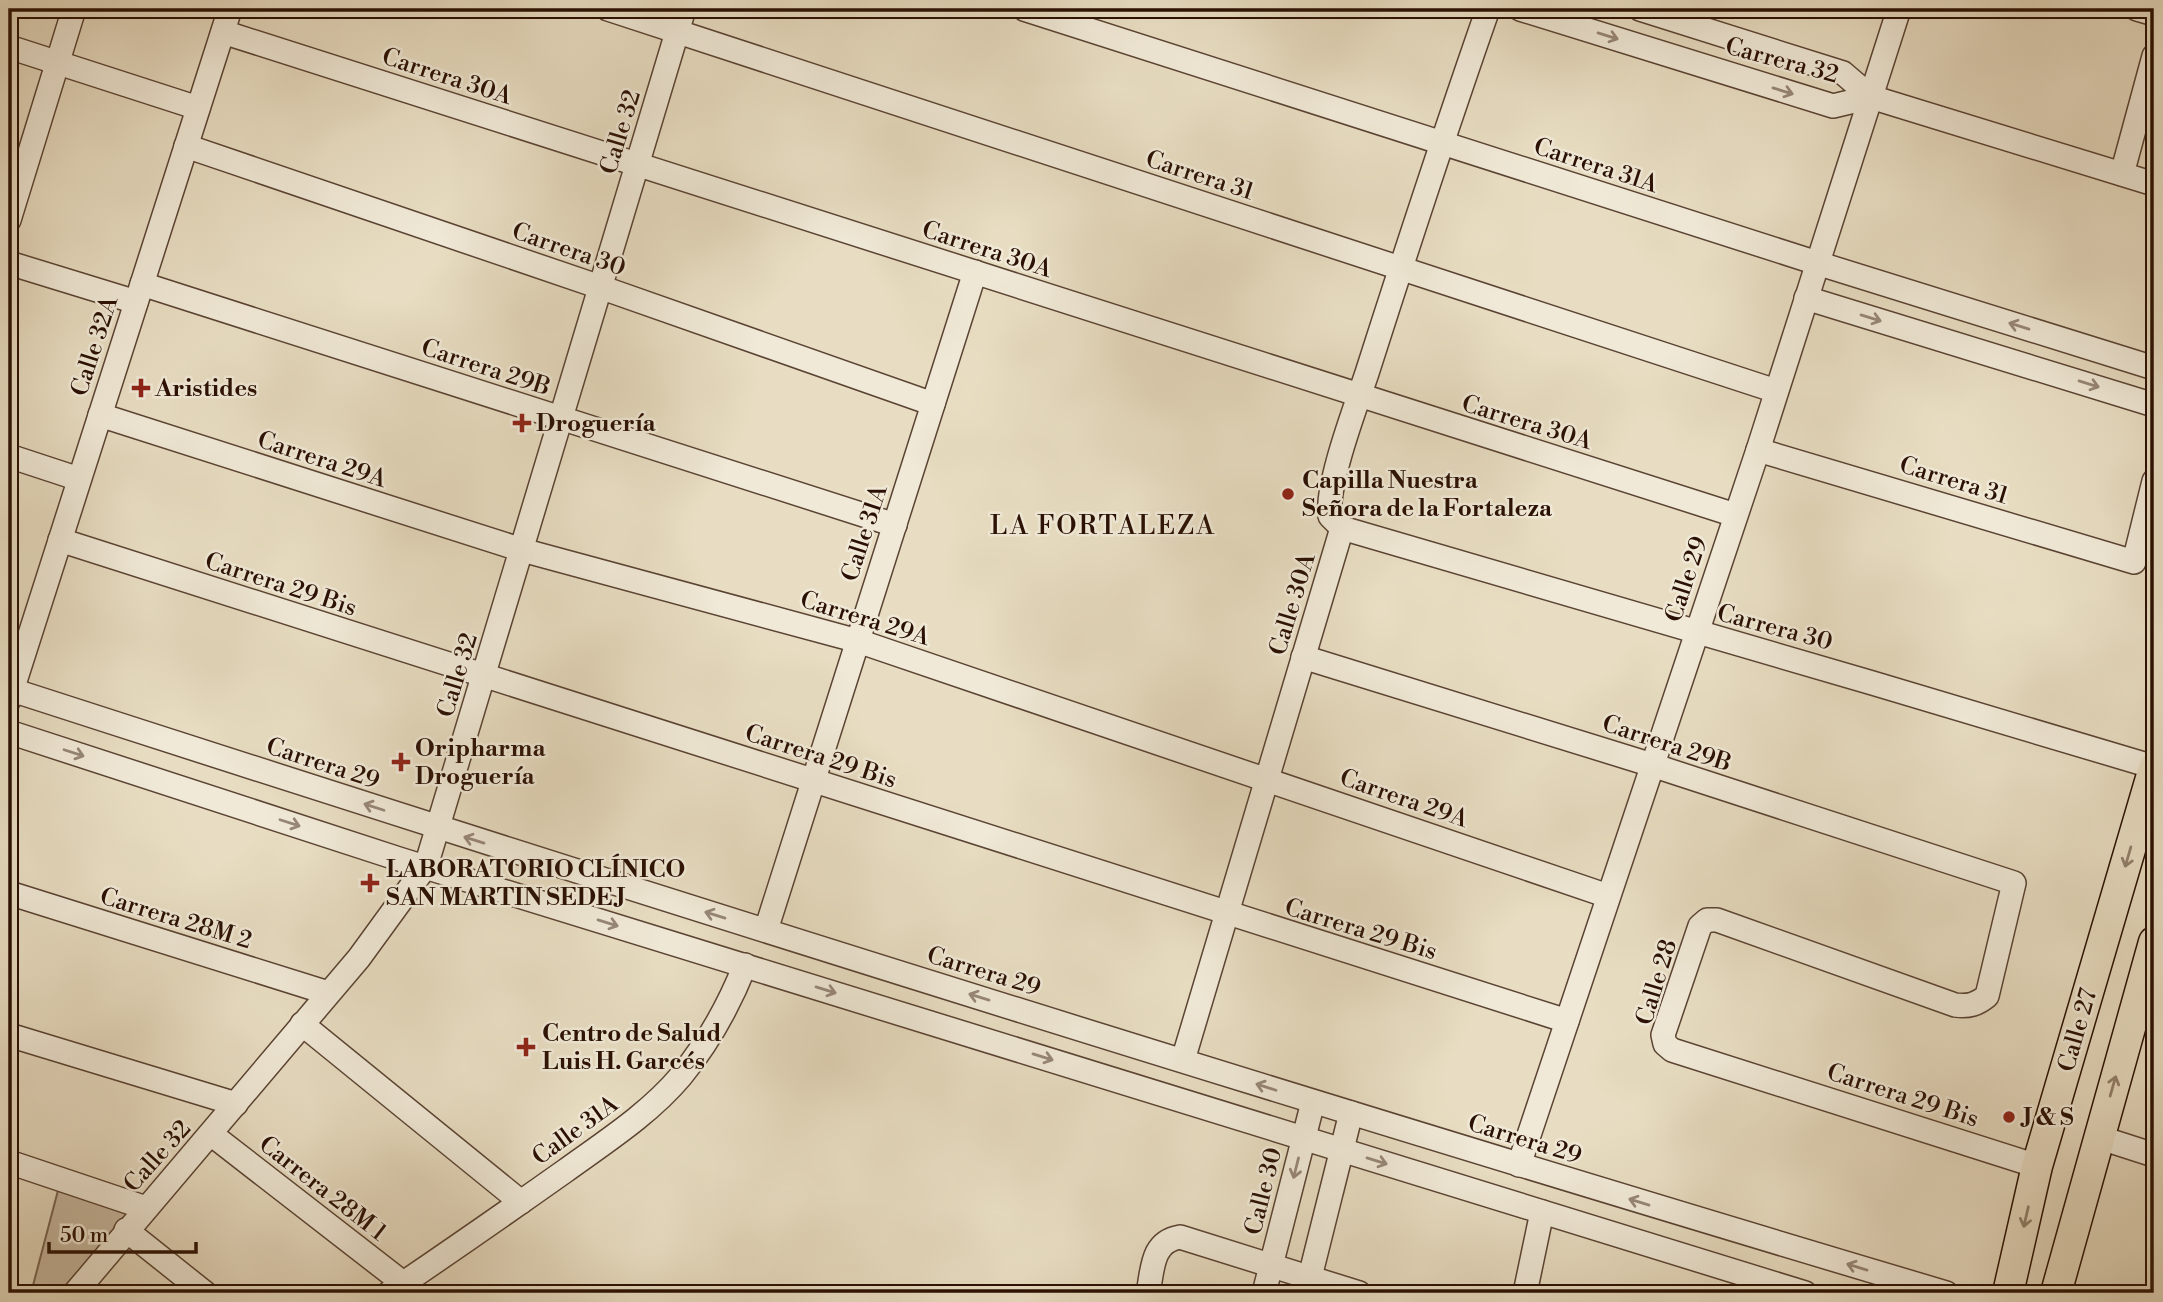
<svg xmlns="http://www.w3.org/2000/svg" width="2163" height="1302" font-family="'Libre Bodoni',serif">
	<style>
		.green { fill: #c8baa2; stroke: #796552; stroke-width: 2 }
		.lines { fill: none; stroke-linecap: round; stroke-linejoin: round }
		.minor-casing { stroke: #5a4333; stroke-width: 26 }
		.major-casing { stroke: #2a1003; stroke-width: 33 }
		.minor { stroke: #f0e9d7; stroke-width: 23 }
		.major { stroke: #e8ddc2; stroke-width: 30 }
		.oneway { stroke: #978778 }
		.oneway2 { stroke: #92816c }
		.poi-dot { fill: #8f2418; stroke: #f0e9d7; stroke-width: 2.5 }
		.labels { text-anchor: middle; stroke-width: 5; stroke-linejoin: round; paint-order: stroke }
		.street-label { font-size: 24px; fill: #2a1003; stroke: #f0e9d7 }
		.poi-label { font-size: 24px; font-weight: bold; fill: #2a1003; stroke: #f0e9d7; text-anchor: start }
		.neighbourhood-label { font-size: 26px; letter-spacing: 2px; fill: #2a1003; stroke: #f0e9d7 }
	</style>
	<rect width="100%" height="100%" fill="#e8ddc2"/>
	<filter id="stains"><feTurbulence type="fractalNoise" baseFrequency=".00286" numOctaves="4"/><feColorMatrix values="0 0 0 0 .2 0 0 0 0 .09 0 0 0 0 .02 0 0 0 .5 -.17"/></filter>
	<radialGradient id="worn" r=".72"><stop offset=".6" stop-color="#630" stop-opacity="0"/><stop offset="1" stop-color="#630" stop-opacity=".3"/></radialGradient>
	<!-- green -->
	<path class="green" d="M61,1179L146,1208L75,1293H31Z"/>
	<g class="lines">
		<!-- minor casing -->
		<g class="minor-casing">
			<g id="minor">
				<path d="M608,9L1776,391"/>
				<path d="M1024,9L1817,263L2154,368"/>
				<path d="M1488,9C1446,129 1406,251 1367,373C1356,406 1326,484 1330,516L1342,528C1613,608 1884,685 2154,767"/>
				<path d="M1520,9L1833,106L1871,97"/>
				<path d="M1640,9L1843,73L1871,97L2154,184"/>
				<path d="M2137,9L2154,14"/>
				<path d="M223,32L1735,515"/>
				<path d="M9,47L198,108"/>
				<path d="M186,146L600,287L933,404"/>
				<path d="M2122,174L2154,56"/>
				<path d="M9,220L74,9"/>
				<path d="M9,263L136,302"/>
				<path d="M142,284L895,525"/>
				<path d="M1806,298L2154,405"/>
				<path d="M100,415L522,550L858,641L1608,896"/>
				<path d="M1758,450L2134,562L2154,481"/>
				<path d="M9,456L79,479"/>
				<path d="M60,540L1567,1021"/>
				<path d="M1303,657L1652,765L2014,883L1987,996C1977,1004 1969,1007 1955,1005L1717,920H1707L1700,926L1663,1035L1665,1044L1672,1050L2037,1166"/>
				<path d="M9,689C652,897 1298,1100 1946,1293"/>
				<path d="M9,700L230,9"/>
				<path d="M9,732L399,859L1805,1293"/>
				<path d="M9,893L328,993"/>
				<path d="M766,930L975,272"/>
				<path d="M302,1024L521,1202"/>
				<path d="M9,1035L236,1104"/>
				<path d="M1183,1060L1342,528"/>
				<path d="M211,1134L403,1283"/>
				<path d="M2098,1137L2154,1155"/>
				<path d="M9,1162L146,1208"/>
				<path d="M1519,1165L1758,450L1899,9"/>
				<path d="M126,1230L205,1293"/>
				<path d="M75,1293L359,958L426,866L684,9"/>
				<path d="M389,1293C448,1253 507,1212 565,1171C605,1142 649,1114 681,1076C707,1044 730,1003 745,965"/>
				<path d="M1148,1293C1153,1269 1151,1242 1180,1237L1359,1293"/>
				<path d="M1264,1293L1313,1102"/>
				<path d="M1306,1293L1351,1113"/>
				<path d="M1525,1293L1542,1212"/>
			</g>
		</g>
		<!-- major casing -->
		<g class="major-casing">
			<g id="major">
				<path d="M2008,1293L2037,1166L2154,768"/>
				<path d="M2056,1293L2154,942"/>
			</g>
		</g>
		<!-- minor -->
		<use href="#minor" class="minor"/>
		<!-- major -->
		<use href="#major" class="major"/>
	</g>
	<!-- one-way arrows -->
	<defs><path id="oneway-shaft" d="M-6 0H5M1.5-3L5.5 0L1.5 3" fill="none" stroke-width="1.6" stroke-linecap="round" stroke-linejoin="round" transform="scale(1.75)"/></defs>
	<g class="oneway">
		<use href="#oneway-shaft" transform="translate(1608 36) rotate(17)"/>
		<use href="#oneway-shaft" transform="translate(1783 91) rotate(17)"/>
		<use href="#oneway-shaft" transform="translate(1871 318) rotate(17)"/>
		<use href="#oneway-shaft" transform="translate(2019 326) rotate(-163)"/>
		<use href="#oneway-shaft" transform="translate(2089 384) rotate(17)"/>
		<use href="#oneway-shaft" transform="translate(74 753) rotate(18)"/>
		<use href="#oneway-shaft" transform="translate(374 807) rotate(-162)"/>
		<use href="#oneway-shaft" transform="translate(290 823) rotate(18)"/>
		<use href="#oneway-shaft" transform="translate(474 840) rotate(-163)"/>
		<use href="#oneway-shaft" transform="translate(715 915) rotate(-163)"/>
		<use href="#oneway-shaft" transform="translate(608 923) rotate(17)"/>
		<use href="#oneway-shaft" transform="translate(826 990) rotate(17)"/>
		<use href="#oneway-shaft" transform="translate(979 997) rotate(-163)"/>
		<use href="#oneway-shaft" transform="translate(1043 1057) rotate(17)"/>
		<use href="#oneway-shaft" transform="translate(1266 1087) rotate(-162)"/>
		<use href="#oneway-shaft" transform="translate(1377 1161) rotate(17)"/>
		<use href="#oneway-shaft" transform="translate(1296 1168) rotate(104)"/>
		<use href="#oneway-shaft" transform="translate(1639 1202) rotate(-163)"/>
		<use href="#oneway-shaft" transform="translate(1857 1267) rotate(-163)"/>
	</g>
	<g class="oneway2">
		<use href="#oneway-shaft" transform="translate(2128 857) rotate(106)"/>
		<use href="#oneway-shaft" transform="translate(2113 1086) rotate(-74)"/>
		<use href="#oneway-shaft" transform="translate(2026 1217) rotate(103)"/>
	</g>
	<!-- markers -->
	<g class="poi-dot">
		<path d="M137.5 377.5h7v7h7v7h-7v7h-7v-7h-7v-7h7z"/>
		<path d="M518.5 412.5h7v7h7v7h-7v7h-7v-7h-7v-7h7z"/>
		<circle cx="1288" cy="494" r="7"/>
		<path d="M397.5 751.5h7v7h7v7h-7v7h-7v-7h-7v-7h7z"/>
		<path d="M366.5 872.5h7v7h7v7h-7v7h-7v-7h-7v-7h7z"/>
		<path d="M522.5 1036.5h7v7h7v7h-7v7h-7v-7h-7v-7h7z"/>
		<circle cx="2009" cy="1117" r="7"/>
	</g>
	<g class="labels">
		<!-- street labels -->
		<g class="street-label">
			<text transform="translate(1782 60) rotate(15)" y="8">Carrera 32</text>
			<text transform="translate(447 76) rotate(18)" y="8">Carrera 30A</text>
			<text transform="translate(620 132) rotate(-73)" y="8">Calle 32</text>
			<text transform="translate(1596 165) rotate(18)" y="8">Carrera 31A</text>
			<text transform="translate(1200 175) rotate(18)" y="8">Carrera 31</text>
			<text transform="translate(569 249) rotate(19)" y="8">Carrera 30</text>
			<text transform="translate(987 249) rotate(18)" y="8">Carrera 30A</text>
			<text transform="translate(94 346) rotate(-72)" y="8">Calle 32A</text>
			<text transform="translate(486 367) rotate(18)" y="8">Carrera 29B</text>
			<text transform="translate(1527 422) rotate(17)" y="8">Carrera 30A</text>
			<text transform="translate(322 459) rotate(18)" y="8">Carrera 29A</text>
			<text transform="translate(1954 480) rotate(17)" y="8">Carrera 31</text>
			<text transform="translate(864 533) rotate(-72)" y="8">Calle 31A</text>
			<text transform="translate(1686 579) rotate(-72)" y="8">Calle 29</text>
			<text transform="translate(281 584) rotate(18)" y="8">Carrera 29 Bis</text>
			<text transform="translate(1292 604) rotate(-73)" y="8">Calle 30A</text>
			<text transform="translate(865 618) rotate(17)" y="8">Carrera 29A</text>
			<text transform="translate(1775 627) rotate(15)" y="8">Carrera 30</text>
			<text transform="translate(457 675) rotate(-73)" y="8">Calle 32</text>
			<text transform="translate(1667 743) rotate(18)" y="8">Carrera 29B</text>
			<text transform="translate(821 756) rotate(18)" y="8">Carrera 29 Bis</text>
			<text transform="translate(323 763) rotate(18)" y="8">Carrera 29</text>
			<text transform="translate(1404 798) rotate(19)" y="8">Carrera 29A</text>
			<text transform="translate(176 918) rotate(17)" y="8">Carrera 28M 2</text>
			<text transform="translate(1361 929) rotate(17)" y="8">Carrera 29 Bis</text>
			<text transform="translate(984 971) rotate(17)" y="8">Carrera 29</text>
			<text transform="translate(1656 982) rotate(-73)" y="8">Calle 28</text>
			<text transform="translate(2077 1030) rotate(-74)" y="8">Calle 27</text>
			<text transform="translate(1903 1095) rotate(18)" y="8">Carrera 29 Bis</text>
			<text transform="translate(575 1130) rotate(-36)" y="8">Calle 31A</text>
			<text transform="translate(1525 1139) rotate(17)" y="8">Carrera 29</text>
			<text transform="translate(157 1156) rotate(-48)" y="8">Calle 32</text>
			<text transform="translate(323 1188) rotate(38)" y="8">Carrera 28M 1</text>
			<text transform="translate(1263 1191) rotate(-76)" y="8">Calle 30</text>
		</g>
		<!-- poi labels -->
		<g class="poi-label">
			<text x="155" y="396">Aristides</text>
			<text x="536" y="431">Droguería</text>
			<text x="1302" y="488">Capilla Nuestra<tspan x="1302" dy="28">Señora de la Fortaleza</tspan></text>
			<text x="415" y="756">Oripharma<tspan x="415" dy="28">Droguería</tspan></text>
			<text x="386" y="877">LABORATORIO CLÍNICO<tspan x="386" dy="28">SAN MARTIN SEDE J</tspan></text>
			<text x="542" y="1041">Centro de Salud<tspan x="542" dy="28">Luis H. Garcés</tspan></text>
			<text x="2023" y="1125">J &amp; S</text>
		</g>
		<!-- neighbourhood labels -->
		<g class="neighbourhood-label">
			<text x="1103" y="534">LA FORTALEZA</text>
		</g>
	</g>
	<!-- margin -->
	<rect width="2163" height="1302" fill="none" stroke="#e8ddc2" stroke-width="35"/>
	<rect x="10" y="10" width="2142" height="1281" fill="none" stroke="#2a1003" stroke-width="3.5"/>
	<rect x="18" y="18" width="2128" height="1267" fill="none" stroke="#2a1003" stroke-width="2"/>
	<!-- scale -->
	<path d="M49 1242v10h147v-10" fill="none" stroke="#2a1003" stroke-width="3.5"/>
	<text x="60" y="1242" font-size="21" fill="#2a1003" stroke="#f0e9d7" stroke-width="5" paint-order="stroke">50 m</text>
	<rect width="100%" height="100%" filter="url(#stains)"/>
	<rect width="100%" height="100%" fill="url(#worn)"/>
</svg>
